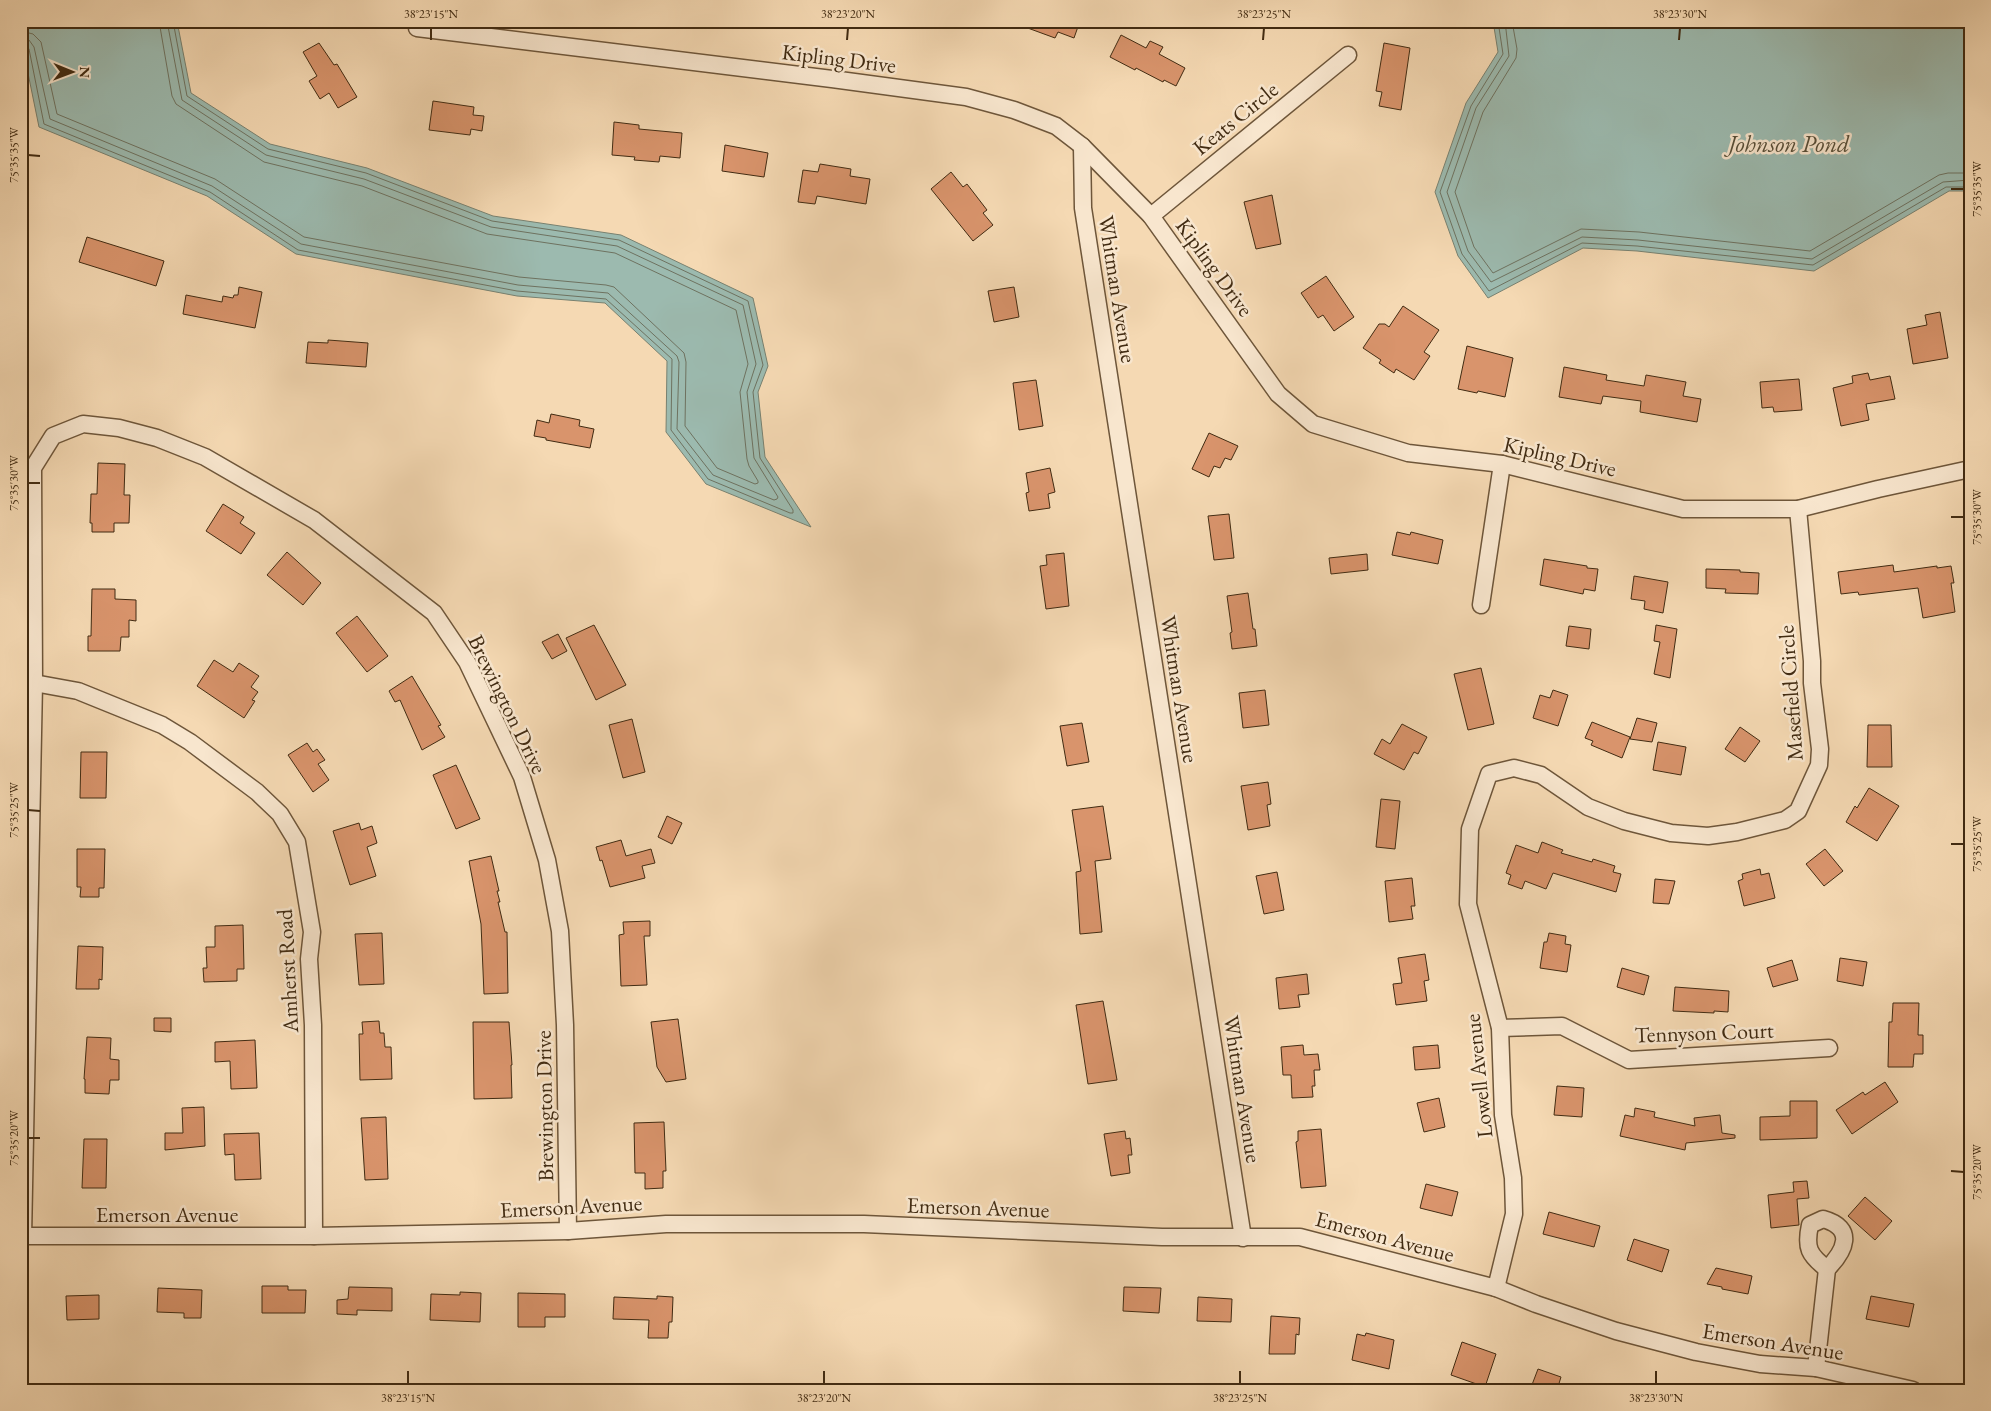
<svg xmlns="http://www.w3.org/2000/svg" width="1991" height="1411" font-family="'EB Garamond',serif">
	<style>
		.water { fill: #9cbaaf; stroke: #788170 }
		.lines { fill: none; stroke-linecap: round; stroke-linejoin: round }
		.shore { stroke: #6e7260; stroke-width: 1 }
		.building { fill: #d9946c; stroke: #412b12 }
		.street-casing { stroke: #6e563a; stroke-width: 19 }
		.street { stroke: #f8e6ce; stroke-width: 16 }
		.ticks { fill: none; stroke: #412b12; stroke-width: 2 }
		.labels { text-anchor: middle; stroke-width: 5; stroke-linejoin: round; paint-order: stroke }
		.street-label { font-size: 22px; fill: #412b12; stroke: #f8e6ce }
		.water-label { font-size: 24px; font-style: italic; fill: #584f39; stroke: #f8e6ce }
		.neatline { fill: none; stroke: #412b12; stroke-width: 2 }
		.ticks-label { font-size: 12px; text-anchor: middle; fill: #412b12 }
	</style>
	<rect width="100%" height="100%" fill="#f5d9b3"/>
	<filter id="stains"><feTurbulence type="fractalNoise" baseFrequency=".004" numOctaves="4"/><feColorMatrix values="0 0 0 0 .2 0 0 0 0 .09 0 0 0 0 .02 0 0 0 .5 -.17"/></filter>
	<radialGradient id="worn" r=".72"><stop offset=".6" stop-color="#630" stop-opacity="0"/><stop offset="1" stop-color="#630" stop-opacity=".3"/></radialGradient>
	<!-- water -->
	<g class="water">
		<path d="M21,21H177L191,93L270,144L367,168L493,216L621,235L753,298L768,366L758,392L765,457L811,527L706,484L666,432L667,361L605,303L517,296L296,254L207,196L39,127L21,39Z"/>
		<path d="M1493,21H1970V191H1949L1814,271L1637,251L1583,248L1488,298L1458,256L1435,192L1466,103L1498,52Z"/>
	</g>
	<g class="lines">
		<!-- shore -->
		<g class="shore">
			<path d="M1498,21L1503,54L1471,106L1440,192L1462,254L1489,291L1582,243L1637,246L1813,265L1946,187H1970"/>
			<path d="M1505,21L1509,56L1476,108L1447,192L1468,251L1491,282L1582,237L1638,240L1812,259L1943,182L1970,180"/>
			<path d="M1512,21L1517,49L1516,58L1483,112L1455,192L1474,247L1493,273L1581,229L1639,232L1810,251L1939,175L1948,173H1970"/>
			<path d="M21,31L33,34L41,42L57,114L215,179L304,237L519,277L606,285L614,287L684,353L686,362L685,426L717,468L755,484L758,483V481L749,466L747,459L740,392L748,364L736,310L615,253L487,234L362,186L264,162L176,104L172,96L159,21"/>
			<path d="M21,38L29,40L34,47L50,119L212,186L301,244L518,285L608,293L677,356L679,362L677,429L713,475L774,500L777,499L778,497L754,458L747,392L756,364L743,305L617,246L491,227L364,179L266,155L182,100L167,21"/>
			<path d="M21,45H26L29,49L44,124L210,192L298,250L517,291L606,299L672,359L671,430L708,479L790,513H793V510L760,458L753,392L763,365L748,301L619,240L492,221L366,173L268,149L187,96L173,21"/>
		</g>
	</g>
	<!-- building -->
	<g class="building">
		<path d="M1014,21H1080L1074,38L1058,32L1055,38L1014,23Z"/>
		<path d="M1121,35L1146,48L1150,41L1163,47L1159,54L1185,68L1176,86L1164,80L1163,82L1136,68L1135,70L1110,57Z"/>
		<path d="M319,43L334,65L337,64L357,97L338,108L329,93L320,99L309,81L317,76L303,52Z"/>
		<path d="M1384,43L1410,48L1401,110L1379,106L1382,92L1376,91Z"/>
		<path d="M433,101L474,107L473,115L484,116L482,131L471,129L470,135L429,130Z"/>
		<path d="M614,122L639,125V129L682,133L680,158L660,156L659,162L634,160L635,157L612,155Z"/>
		<path d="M725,145L768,153L764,177L722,171Z"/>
		<path d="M820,164L851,169L850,176L870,179L866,204L817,196L815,204L798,202L803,170L818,172Z"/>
		<path d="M951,172L963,187L967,184L987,210L983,213L993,225L973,241L931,189Z"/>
		<path d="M1272,195L1281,244L1256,249L1244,202Z"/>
		<path d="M87,237L164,261L156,286L79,262Z"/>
		<path d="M1326,276L1354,317L1334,331L1323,315L1318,318L1301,293Z"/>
		<path d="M239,287L262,292L255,328L183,314L186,295L222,302L223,296L233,298L234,295H238Z"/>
		<path d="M1014,287L1019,317L994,322L988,291Z"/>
		<path d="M1403,306L1439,330L1424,352L1430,356L1414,380L1396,369L1394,373L1379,363L1381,360L1363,348L1379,324H1385L1389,327Z"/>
		<path d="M1940,312L1948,358L1913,364L1907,329L1927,325L1925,315Z"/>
		<path d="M328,340L368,343L366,367L306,363L308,342L328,343Z"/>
		<path d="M1467,346L1513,358L1505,397L1478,391L1477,393L1458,389Z"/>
		<path d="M1564,367L1607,375L1606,380L1644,386L1646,375L1686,382L1683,396L1701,399L1697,422L1640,412L1641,401L1603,396L1601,404L1559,397Z"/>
		<path d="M1868,373L1870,380L1890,376L1895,399L1866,404L1869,420L1841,426L1833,388L1853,383L1852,376Z"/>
		<path d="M1799,379L1802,410L1774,412L1773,407L1762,408L1760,382Z"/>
		<path d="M1036,380L1043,426L1019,430L1013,383Z"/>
		<path d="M551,414L580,420L579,426L594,429L590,448L546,440V438L534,436L537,420L549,423Z"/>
		<path d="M1209,433L1238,446L1231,460L1225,458L1220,468L1214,466L1209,477L1192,469Z"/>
		<path d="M98,463L125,464L124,495H130L129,523H114V532H92V523H90L91,494H97Z"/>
		<path d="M1050,468L1055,492L1048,494L1050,508L1029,511L1026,493L1029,492L1026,473Z"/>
		<path d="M223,504L244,517L240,523L255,533L241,554L206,531Z"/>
		<path d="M1229,514L1234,558L1214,560L1208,516Z"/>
		<path d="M1397,532L1410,535L1411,532L1443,540L1438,564L1392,555Z"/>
		<path d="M287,552L321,583L303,605L267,575Z"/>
		<path d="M1064,553L1069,606L1046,609L1040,566L1047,565L1046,555Z"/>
		<path d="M1367,554L1368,570L1331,574L1329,558Z"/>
		<path d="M1544,559L1587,566V568L1598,569L1595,591L1584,589L1583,594L1540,585Z"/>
		<path d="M1893,565L1894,572L1937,566V568L1951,566L1954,583H1951L1955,612L1923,618L1918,588L1859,595L1858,592L1841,594L1838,572Z"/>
		<path d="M1706,569L1740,570V572L1759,573L1758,594L1725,593L1726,589L1706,588Z"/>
		<path d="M1634,576L1668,582L1663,613L1644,609L1645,601L1631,599Z"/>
		<path d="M92,589H115V599L136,600V621L129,620V637H121L120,651H88V636H91Z"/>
		<path d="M1248,593L1253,629H1255L1257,646L1232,649L1230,633L1232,632L1227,596Z"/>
		<path d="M357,616L388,656L367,672L336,633Z"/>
		<path d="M594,625L626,685L596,700L566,638Z"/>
		<path d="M1656,625L1677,629L1670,678L1654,674L1660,642L1654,641Z"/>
		<path d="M1569,626L1591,629L1589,649L1566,646Z"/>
		<path d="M558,634L567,651L552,659L542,642Z"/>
		<path d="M214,660L233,672L239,663L259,676L251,687L258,692L252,700L255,701L244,718L197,686Z"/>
		<path d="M1481,668L1494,724L1468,730L1454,674Z"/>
		<path d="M412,676L441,725L438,726L445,737L422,750L400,700L395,702L389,691Z"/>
		<path d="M1265,690L1269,725L1243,728L1239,693Z"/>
		<path d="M1553,690L1568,695L1558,726L1533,718L1540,695L1550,698Z"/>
		<path d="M1637,718L1657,723L1652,742L1630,739Z"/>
		<path d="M632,719L645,772L623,778L609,725Z"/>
		<path d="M1592,722L1630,737L1622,758L1591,745L1593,741L1585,738Z"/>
		<path d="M1082,723L1089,762L1067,766L1060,726Z"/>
		<path d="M1402,724L1427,737L1418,754L1414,752L1404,770L1374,754L1382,739L1390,744Z"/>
		<path d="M1868,725H1891L1892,767H1867Z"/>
		<path d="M1740,727L1760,741L1745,762L1725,749Z"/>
		<path d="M1658,742L1686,747L1681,775L1653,770Z"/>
		<path d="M307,743L313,752L317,749L325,760L318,764L329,780L313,792L288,755Z"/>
		<path d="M81,752H107L106,798H80Z"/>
		<path d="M456,765L480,819L456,829L433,775Z"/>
		<path d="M1268,782L1271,804L1267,805L1270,826L1248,830L1241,786Z"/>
		<path d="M1869,788L1899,806L1877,841L1846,822L1855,806L1857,808Z"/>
		<path d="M1381,799L1400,801L1395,849L1376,847Z"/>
		<path d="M1103,806L1111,859L1095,861L1102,932L1080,934L1076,872L1081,871L1072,810Z"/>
		<path d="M667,816L682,823L672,844L658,837Z"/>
		<path d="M359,823L361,830L372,826L377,843L367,847L376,876L350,885L333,831Z"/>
		<path d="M621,840L626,856L651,849L655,863L642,866L645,878L610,887L602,860L600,861L596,847Z"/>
		<path d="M1542,842L1563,850L1561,853L1592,862L1593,859L1615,866L1613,872L1621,874L1616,892L1553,873L1546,889L1525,881L1522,889L1508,884L1511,875L1506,873L1516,845L1538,853Z"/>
		<path d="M77,849H105L104,888H99V897H80L81,887H77Z"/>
		<path d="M1825,849L1843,871L1824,886L1806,864Z"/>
		<path d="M491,856L499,891H497L500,902H498L505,932H507L508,993L484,994L481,924L469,861Z"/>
		<path d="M1760,869L1761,875L1769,873L1775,898L1744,906L1738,881L1743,879L1742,874Z"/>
		<path d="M1277,872L1284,910L1264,914L1256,876Z"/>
		<path d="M1412,878L1415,906H1411L1413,919L1389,922L1385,881Z"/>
		<path d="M1655,879L1675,881L1669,904L1653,903Z"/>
		<path d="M650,921V936H644L647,985L621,986L619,935L624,934L623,922Z"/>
		<path d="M243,925L244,969H237V981L204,982L203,968H207L206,947H215V926Z"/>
		<path d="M382,933L384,984L359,985L355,934Z"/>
		<path d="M1549,933L1566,936L1565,944L1571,945L1567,972L1540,968L1544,942H1547Z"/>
		<path d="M78,946L103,947L102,980L99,979V989H76Z"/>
		<path d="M1425,954L1429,980L1424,981L1427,1001L1396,1005L1393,984L1402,983L1398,958Z"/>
		<path d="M1840,958L1867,962L1863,986L1837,981Z"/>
		<path d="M1792,960L1798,980L1773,987L1767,968Z"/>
		<path d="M1622,968L1649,976L1644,995L1617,987Z"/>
		<path d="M1307,974L1309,994L1298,995L1300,1007L1279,1009L1276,978Z"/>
		<path d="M1675,987L1729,991L1728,1012L1714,1011V1013L1673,1011Z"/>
		<path d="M1103,1001L1117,1080L1088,1084L1076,1005Z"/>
		<path d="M1893,1003H1919L1918,1035H1923V1054H1914L1913,1067H1888L1889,1022H1892Z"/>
		<path d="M154,1018H171V1032L154,1031Z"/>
		<path d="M678,1019L686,1079L666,1082L657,1067L651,1022Z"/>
		<path d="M379,1021L380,1033H384L385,1047H391L392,1079L360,1080L359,1034H363L362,1022Z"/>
		<path d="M473,1022H509L512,1065H511L512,1098L474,1099Z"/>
		<path d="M87,1037L111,1038L110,1059L119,1060V1080H110L109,1094L85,1093V1079H84Z"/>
		<path d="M255,1040L257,1088L231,1089L230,1061L215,1062V1042Z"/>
		<path d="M1303,1045L1304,1055L1318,1054L1320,1070H1314L1315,1086H1312L1313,1097L1292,1098L1291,1075H1283L1281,1047Z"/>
		<path d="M1438,1045L1440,1068L1415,1070L1413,1047Z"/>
		<path d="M1885,1082L1898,1102L1852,1134L1836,1110L1863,1092L1865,1095Z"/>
		<path d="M1557,1086L1584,1088L1582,1117L1554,1115Z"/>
		<path d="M1439,1098L1445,1127L1424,1132L1417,1103Z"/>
		<path d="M1790,1101H1817V1138L1760,1140V1117L1790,1116Z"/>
		<path d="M204,1107L205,1146L165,1150V1133H183L182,1108Z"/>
		<path d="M1635,1108L1655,1112L1654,1117L1695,1126L1694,1118L1720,1115L1722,1133L1735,1135V1138L1686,1143L1685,1150L1620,1136L1625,1115L1634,1117Z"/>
		<path d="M386,1117L388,1179L365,1180L361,1118Z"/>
		<path d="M664,1122L666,1171H663V1188L645,1189V1173H635L634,1123Z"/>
		<path d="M1321,1129L1326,1186L1301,1188L1296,1142L1298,1141V1131Z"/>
		<path d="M1125,1131L1126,1139L1130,1138L1132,1155H1128L1130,1173L1111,1176L1104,1134Z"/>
		<path d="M259,1133L261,1179L235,1180L234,1154L225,1155L224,1134Z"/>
		<path d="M84,1139H107L106,1188H82Z"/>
		<path d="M1807,1181L1809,1198L1797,1199L1799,1225L1771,1228L1768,1195L1794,1192L1793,1182Z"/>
		<path d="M1426,1184L1458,1192L1452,1216L1420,1208Z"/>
		<path d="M1865,1197L1892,1221L1875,1240L1848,1216Z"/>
		<path d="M1549,1212L1600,1226L1594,1247L1543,1234Z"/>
		<path d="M1634,1239L1669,1250L1662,1272L1627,1260Z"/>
		<path d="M1716,1268L1752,1276L1748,1294L1722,1289V1287L1707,1284Z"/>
		<path d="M262,1286H288V1290H306L305,1313H262Z"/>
		<path d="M349,1287L392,1288V1311L357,1310V1315L337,1314V1300L348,1299Z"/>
		<path d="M1124,1287L1161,1288L1159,1313L1123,1311Z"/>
		<path d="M158,1288L202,1290L201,1318H184V1313L157,1312Z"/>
		<path d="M460,1292L481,1293L480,1322L430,1320L431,1294L460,1295Z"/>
		<path d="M518,1293L565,1294V1317H545V1327H518Z"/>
		<path d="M99,1295V1319L67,1320L66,1296Z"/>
		<path d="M657,1296L673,1297L672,1322H669L668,1338H648L649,1320L613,1319L614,1297L657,1299Z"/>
		<path d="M1871,1296L1914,1304L1909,1327L1866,1319Z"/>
		<path d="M1198,1297L1232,1299L1231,1322L1197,1321Z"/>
		<path d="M1271,1316L1300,1318L1299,1335L1296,1334L1295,1354H1269Z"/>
		<path d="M1366,1333L1394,1340L1389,1369L1352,1360L1357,1334L1365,1336Z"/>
		<path d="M1462,1342L1496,1354L1485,1387L1451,1375Z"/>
		<path d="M1538,1369L1561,1377L1557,1390H1530Z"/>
	</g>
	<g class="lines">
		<!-- street casing -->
		<g class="street-casing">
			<g id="street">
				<path d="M417,28L832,79L966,97L1014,110L1056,126L1082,146L1151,216L1278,394L1313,424L1408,453L1502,464L1683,509H1798L1878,489L1970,469"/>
				<path d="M1082,146L1083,208L1243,1238"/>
				<path d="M1151,216L1348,55"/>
				<path d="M1481,605L1502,464"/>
				<path d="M34,683L78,691L162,725L190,742L257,792L280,814L297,842L312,932L309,959L313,1025L314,1236"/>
				<path d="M1500,1028L1562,1026L1629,1060L1829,1048"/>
				<path d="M1823,1219C1856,1228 1845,1251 1827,1269C1809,1255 1805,1248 1810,1225Z"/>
				<path d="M21,1236H314L568,1231L666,1224H864L1162,1237H1300L1496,1288L1536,1304L1616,1331L1696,1352L1760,1364L1816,1368L1913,1390"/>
				<path d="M23,1237L34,683L33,468L53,436L83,424L119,428L157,438L205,457L314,520L434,613L467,662L522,777L547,860L560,931L565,1025L568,1231"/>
				<path d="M1496,1288L1514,1214L1513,1178L1503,1115L1500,1028L1468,904L1470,829L1489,774L1514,768L1541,775L1588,807L1624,821L1671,833L1708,836L1737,832L1785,820L1798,811L1819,765L1820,749L1812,683V661L1798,509"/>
				<path d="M1816,1368L1827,1269"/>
			</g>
		</g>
		<!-- street -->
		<use href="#street" class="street"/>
	</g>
	<!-- ticks -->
	<path class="ticks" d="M431,40V28M847,40L848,28M1263,40L1264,28M1679,40L1680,28M28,155L40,156M1951,189H1964M28,483H40M1951,517H1964M28,810L40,811M1951,844H1964M28,1138H40M1951,1171L1964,1172M408,1384V1371M824,1384V1371M1240,1384V1371M1656,1384V1371"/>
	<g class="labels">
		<!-- street labels -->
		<g class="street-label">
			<text transform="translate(839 58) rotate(7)" y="8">Kipling Drive</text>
			<text transform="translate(1235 118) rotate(-39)" y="8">Keats Circle</text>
			<text transform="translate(1215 267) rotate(54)" y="8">Kipling Drive</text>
			<text transform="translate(1118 289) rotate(81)" y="8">Whitman Avenue</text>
			<text transform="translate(1560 456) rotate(13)" y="8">Kipling Drive</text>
			<text transform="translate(1180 689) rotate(81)" y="8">Whitman Avenue</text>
			<text transform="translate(1790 693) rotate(-94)" y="8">Masefield Circle</text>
			<text transform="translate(508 704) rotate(64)" y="8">Brewington Drive</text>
			<text transform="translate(287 971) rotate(-93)" y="8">Amherst Road</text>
			<text transform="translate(1704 1032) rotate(-2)" y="8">Tennyson Court</text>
			<text transform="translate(1478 1076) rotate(-96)" y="8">Lowell Avenue</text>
			<text transform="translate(1243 1089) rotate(81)" y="8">Whitman Avenue</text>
			<text transform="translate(544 1106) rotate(-91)" y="8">Brewington Drive</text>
			<text transform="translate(571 1206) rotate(-3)" y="8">Emerson Avenue</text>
			<text transform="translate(978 1207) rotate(2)" y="8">Emerson Avenue</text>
			<text x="167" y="1222">Emerson Avenue</text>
			<text transform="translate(1385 1236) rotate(15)" y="8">Emerson Avenue</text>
			<text transform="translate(1773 1341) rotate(9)" y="8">Emerson Avenue</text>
		</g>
		<!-- water labels -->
		<g class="water-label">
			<text x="1789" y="152">Johnson Pond</text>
		</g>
	</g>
	<!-- margin -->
	<rect width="1991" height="1411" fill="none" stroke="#f5d9b3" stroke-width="55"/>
	<!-- north arrow -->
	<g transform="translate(72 72) rotate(91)" stroke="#f8e6ce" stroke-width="4" paint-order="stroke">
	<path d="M0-4L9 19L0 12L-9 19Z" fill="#412b12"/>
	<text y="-8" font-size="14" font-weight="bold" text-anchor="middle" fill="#412b12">N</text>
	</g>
	<rect x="28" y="28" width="1936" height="1356" class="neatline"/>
	<g class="ticks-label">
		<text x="431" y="18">38°23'15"N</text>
		<text x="848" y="18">38°23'20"N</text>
		<text x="1264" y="18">38°23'25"N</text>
		<text x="1680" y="18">38°23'30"N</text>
		<text transform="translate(14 155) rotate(-90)" y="4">75°35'35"W</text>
		<text transform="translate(1977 189) rotate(-90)" y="4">75°35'35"W</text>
		<text transform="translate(14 483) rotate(-90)" y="4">75°35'30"W</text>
		<text transform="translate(1977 517) rotate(-90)" y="4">75°35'30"W</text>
		<text transform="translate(14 810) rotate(-90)" y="4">75°35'25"W</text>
		<text transform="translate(1977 844) rotate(-90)" y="4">75°35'25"W</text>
		<text transform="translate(14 1138) rotate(-90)" y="4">75°35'20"W</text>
		<text transform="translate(1977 1172) rotate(-90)" y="4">75°35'20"W</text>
		<text x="408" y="1402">38°23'15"N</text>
		<text x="824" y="1402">38°23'20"N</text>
		<text x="1240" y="1402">38°23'25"N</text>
		<text x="1656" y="1402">38°23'30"N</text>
	</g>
	<rect width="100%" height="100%" filter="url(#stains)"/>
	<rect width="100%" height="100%" fill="url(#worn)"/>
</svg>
